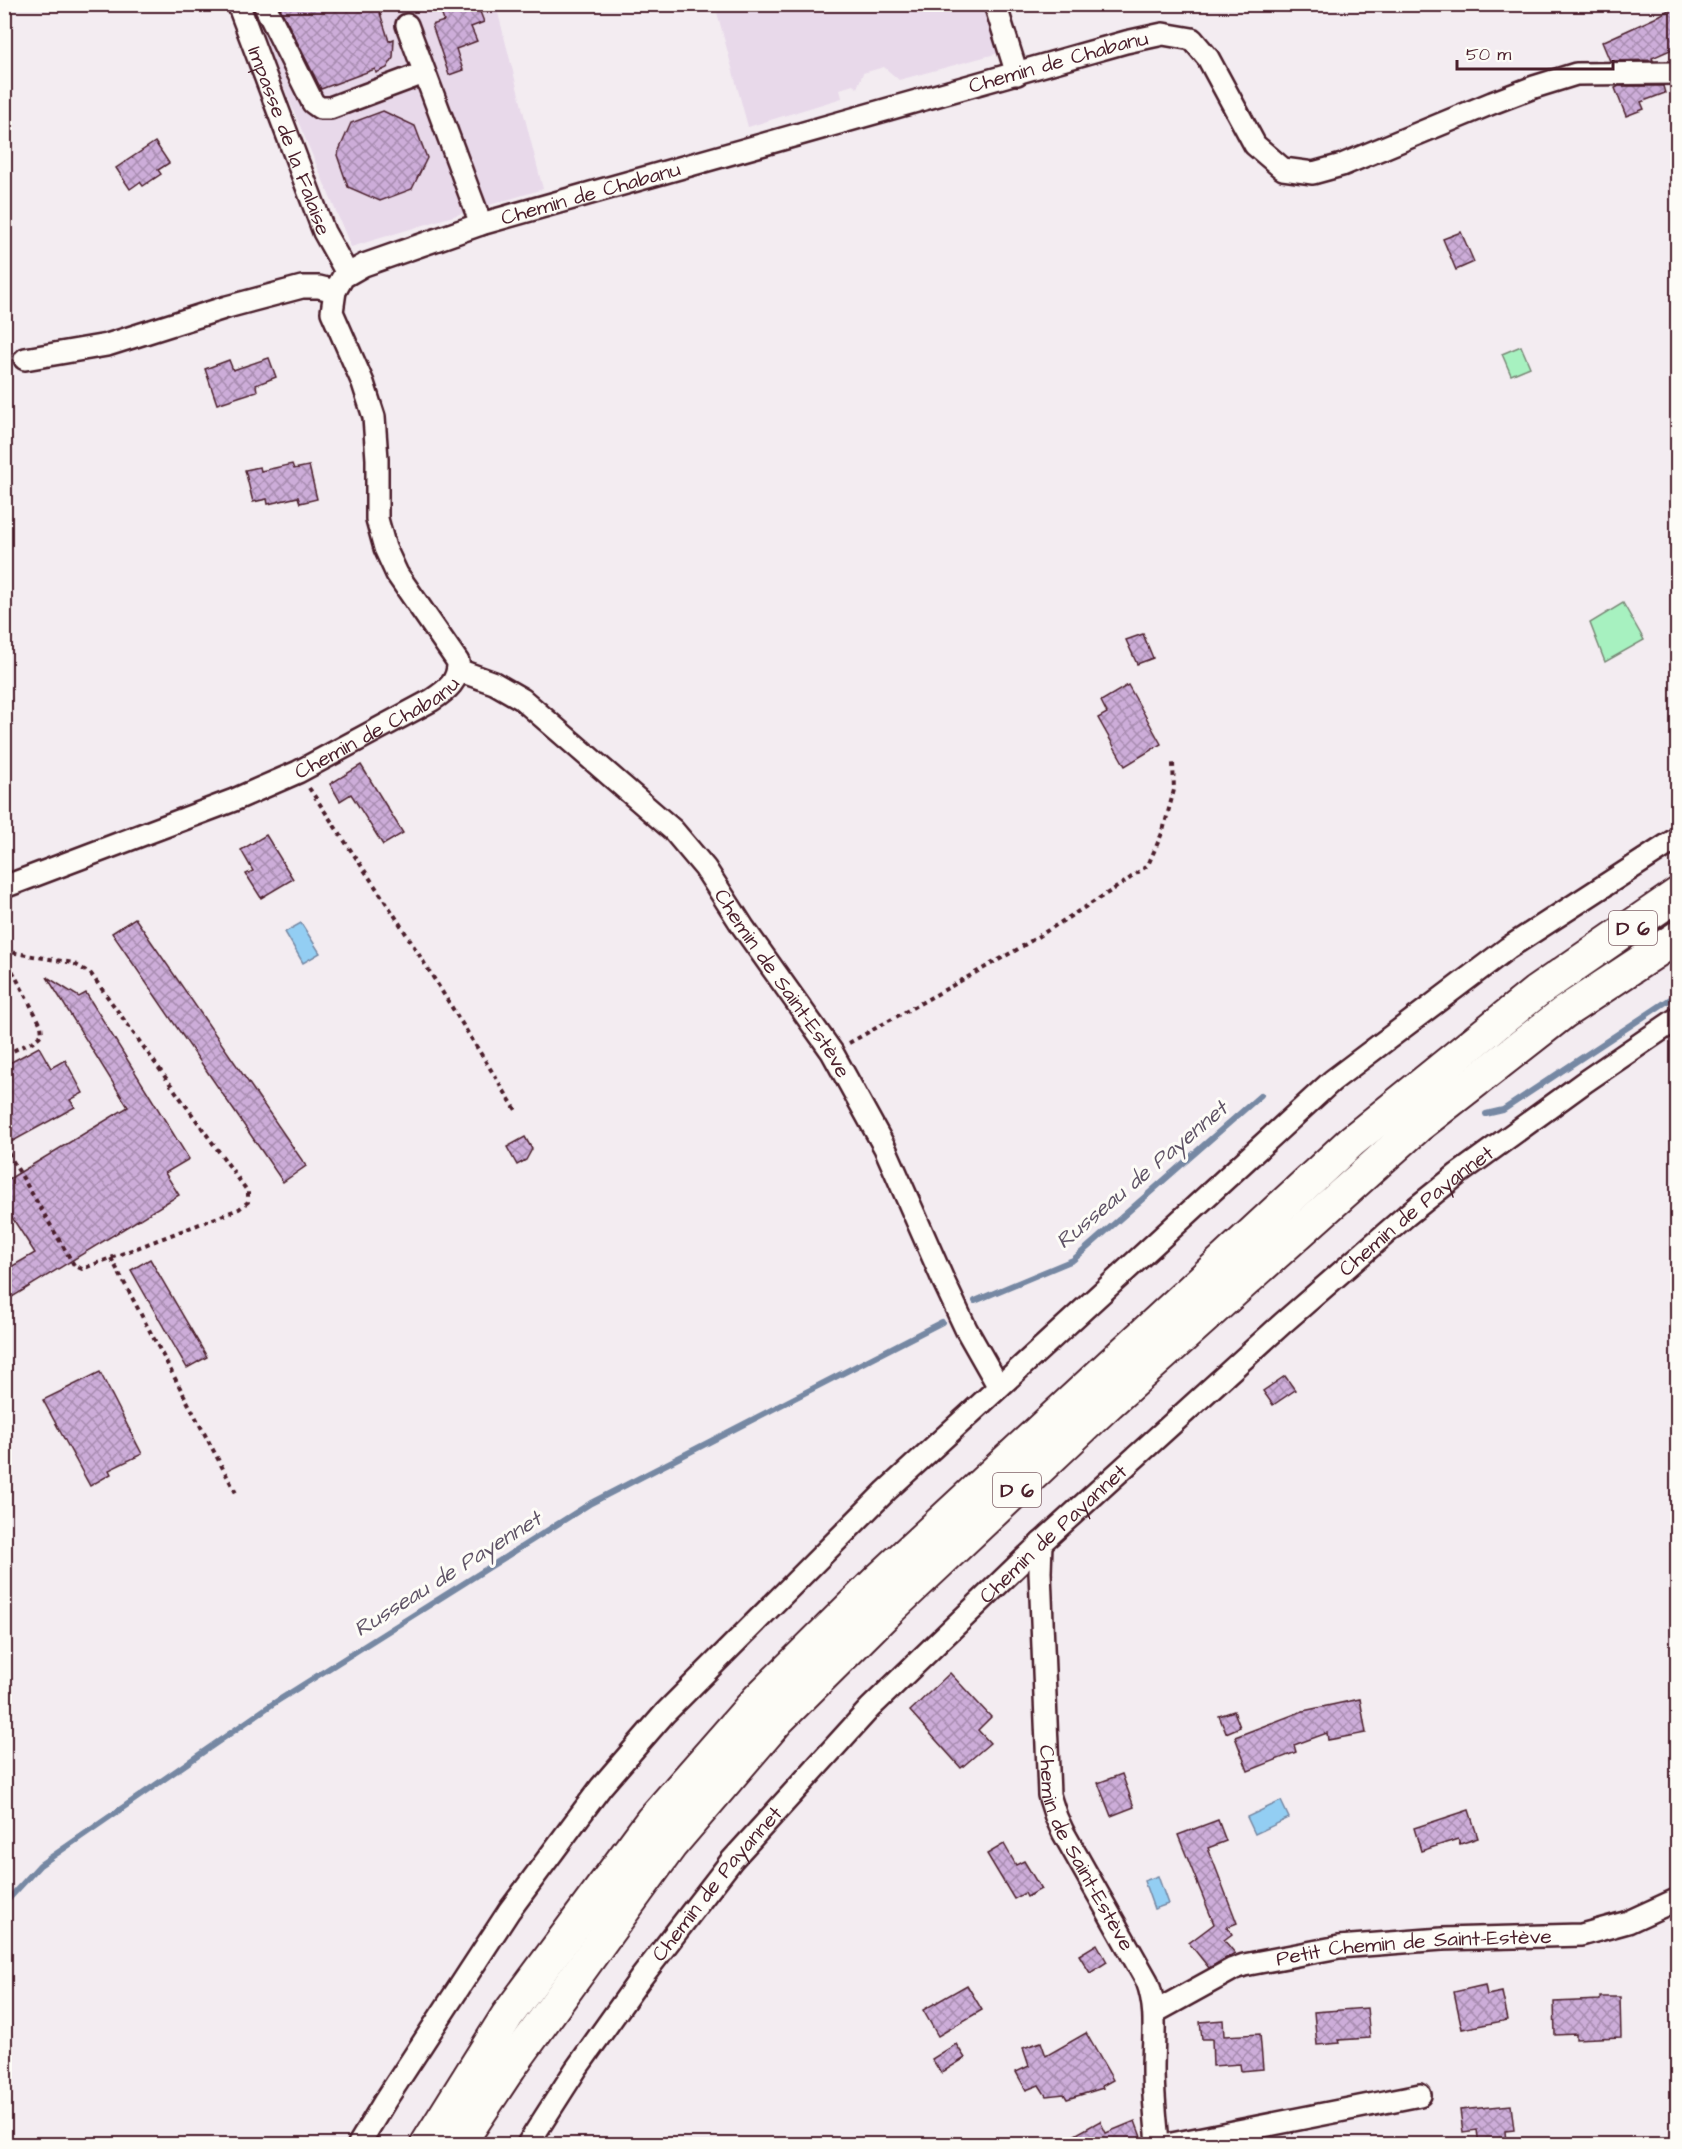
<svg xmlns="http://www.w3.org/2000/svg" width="1682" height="2149" font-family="'Architects Daughter',sans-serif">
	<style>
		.built { fill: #e8d9ea }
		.green { fill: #a7f1c0; stroke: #788876; stroke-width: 1.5 }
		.water { fill: #93cef3; stroke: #7688a3; stroke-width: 1.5 }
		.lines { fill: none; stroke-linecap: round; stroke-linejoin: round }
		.stream { stroke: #7688a3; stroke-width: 6 }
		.building { fill: url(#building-cross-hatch); stroke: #4a1f2b; stroke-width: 1.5 }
		.minor-casing { stroke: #4a1f2b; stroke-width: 26 }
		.highway-casing { stroke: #4a1f2b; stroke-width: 36 }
		.path { stroke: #4a1f2b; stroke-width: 4; stroke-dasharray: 4.5 4.5; stroke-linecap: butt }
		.minor { stroke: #fdfcf7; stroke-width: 21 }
		.highway { stroke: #fdfcf7; stroke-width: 32 }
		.labels { text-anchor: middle; stroke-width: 6; stroke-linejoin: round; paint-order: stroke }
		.shield { fill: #fdfcf7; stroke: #806168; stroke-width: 1.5 }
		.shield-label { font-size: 20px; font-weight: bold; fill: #4a1f2b }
		.street-label { font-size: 21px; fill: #4a1f2b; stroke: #fdfcf7 }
		.water-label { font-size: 22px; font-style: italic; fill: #605467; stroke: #fdfcf7 }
	</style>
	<defs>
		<pattern id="building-cross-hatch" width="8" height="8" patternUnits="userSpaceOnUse" patternTransform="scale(1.5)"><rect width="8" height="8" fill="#cdadd9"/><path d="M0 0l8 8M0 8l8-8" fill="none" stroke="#a88cb0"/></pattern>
	</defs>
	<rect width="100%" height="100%" fill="#f3ecf1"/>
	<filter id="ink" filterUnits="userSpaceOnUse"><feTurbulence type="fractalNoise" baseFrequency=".0167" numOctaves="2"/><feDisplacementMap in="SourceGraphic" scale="12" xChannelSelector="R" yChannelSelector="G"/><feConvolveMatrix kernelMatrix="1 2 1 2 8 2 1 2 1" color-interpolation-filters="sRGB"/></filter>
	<g filter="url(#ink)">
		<!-- built -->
		<g class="built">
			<path d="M249,5H496L543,189L351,247Z"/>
			<path d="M715,5H987L1000,46L999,53L899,80L884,67L863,73L857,88L853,85L840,89L842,98L748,127Z"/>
		</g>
		<!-- green -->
		<g class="green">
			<path d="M1521,346L1530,367L1511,375L1502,354Z"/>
			<path d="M1623,603L1644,640L1605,662L1590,623Z"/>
		</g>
		<!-- water -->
		<g class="water">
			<path d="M301,923L320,953L303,963L285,932Z"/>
			<path d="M1281,1801L1289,1818L1255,1834L1247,1817Z"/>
			<path d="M1158,1876L1168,1904L1154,1909L1144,1881Z"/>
		</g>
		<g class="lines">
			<!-- stream -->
			<g class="stream">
				<path d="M1486,1114L1503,1110L1678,994"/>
				<path d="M975,1301L1073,1260L1261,1095"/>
				<path d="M4,1904L40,1865L271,1705L591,1503L942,1322"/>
			</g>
		</g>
		<!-- building -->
		<g class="building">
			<path d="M278,4H377L389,41L394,39L393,58L387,68L376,73L375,69L321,89Z"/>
			<path d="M438,4H477L484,22L471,27L477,41L456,49L463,70L449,75L432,25L444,21Z"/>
			<path d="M1677,5V47L1652,58L1653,60L1610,61L1602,42L1655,18Z"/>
			<path d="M1619,86H1663L1665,93L1641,102L1644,109L1626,116L1615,88Z"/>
			<path d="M383,111L415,126L427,158L412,189L380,201L348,187L337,155L351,123Z"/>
			<path d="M155,142L169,163L158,170L161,174L143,186L140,182L130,189L116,168Z"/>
			<path d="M1461,232L1474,262L1456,270L1443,239Z"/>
			<path d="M269,358L276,377L256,385L257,391L217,404L205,369L229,360L233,370Z"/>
			<path d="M292,464L294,469L309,466L317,499L300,503L298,497L268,504L267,499L253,502L245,470L260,467L261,471Z"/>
			<path d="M1143,634L1153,658L1137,664L1126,640Z"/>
			<path d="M1128,685L1161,744L1125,766L1098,718L1107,713L1101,701Z"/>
			<path d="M361,765L403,833L383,845L351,794L340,801L330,784Z"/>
			<path d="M266,835L293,879L261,898L246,874L253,871L241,850Z"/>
			<path d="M135,918L306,1166L283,1182L112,933Z"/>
			<path d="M47,977L79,997L86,993L189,1159L165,1173L179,1195L4,1302V1271L35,1253L4,1205V1182L128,1107Z"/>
			<path d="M39,1047L51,1068L65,1060L83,1093L70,1100L75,1107L4,1146V1066Z"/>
			<path d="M525,1137L532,1149L526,1160L517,1165L507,1147Z"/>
			<path d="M150,1259L207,1357L187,1368L131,1270Z"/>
			<path d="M100,1372L142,1454L109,1470L111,1474L90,1486L43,1400Z"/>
			<path d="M1285,1376L1295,1390L1273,1405L1263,1391Z"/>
			<path d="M950,1673L991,1717L978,1730L990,1743L961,1768L910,1711Z"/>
			<path d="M1360,1699L1366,1733L1328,1740L1327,1733L1294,1745L1296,1752L1248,1771L1235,1737L1303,1711Z"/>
			<path d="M1234,1711L1240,1727L1226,1733L1219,1716Z"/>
			<path d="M1122,1774L1134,1807L1111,1816L1098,1783Z"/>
			<path d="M1469,1810L1478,1838L1460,1844L1458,1839L1421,1851L1414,1828Z"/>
			<path d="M1218,1820L1226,1841L1208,1848L1237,1923L1227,1927L1232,1934L1224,1940L1235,1953L1209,1968L1189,1943L1214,1924L1178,1835Z"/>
			<path d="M1004,1844L1016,1865L1024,1861L1041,1889L1027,1897L1025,1893L1014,1899L987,1854Z"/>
			<path d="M1097,1944L1107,1962L1090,1973L1079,1955Z"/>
			<path d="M967,1985L982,2010L938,2036L923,2010Z"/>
			<path d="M1485,1985L1487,1995L1502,1992L1508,2020L1462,2029L1454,1992Z"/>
			<path d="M1600,1997H1620L1621,2037L1576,2039V2034L1555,2035L1554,2002L1600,2000Z"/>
			<path d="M1367,2008L1370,2038L1339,2040L1340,2043L1317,2045L1314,2012Z"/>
			<path d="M1223,2020L1224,2036L1260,2034L1263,2069L1241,2071L1240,2064L1213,2066L1212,2039H1202L1200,2022Z"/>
			<path d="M1086,2033L1113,2080L1102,2086L1103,2088L1067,2099L1064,2094L1046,2096L1039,2085L1026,2090L1016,2072L1029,2066L1023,2048L1041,2042L1046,2056Z"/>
			<path d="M956,2044L965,2058L941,2073L932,2059Z"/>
			<path d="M1511,2105L1514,2130L1505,2131L1506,2143L1479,2145L1477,2130L1463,2132L1460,2110Z"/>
			<path d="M1100,2121L1106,2133L1135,2121L1144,2145H1057Z"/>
		</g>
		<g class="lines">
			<!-- minor casing -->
			<g class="minor-casing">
				<g id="minor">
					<path id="s1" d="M238,4L324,232L347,273"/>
					<path d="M264,4L313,103L320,108H330L424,73"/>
					<path d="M995,4L1017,74"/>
					<path d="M407,25L481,224"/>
					<path d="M25,359L107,345L227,307L302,287H319L335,291"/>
					<path id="s2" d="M458,670L494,683L522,699L673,830L705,868L743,927L832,1052L885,1148L944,1282L966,1329L999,1387"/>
					<path id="s3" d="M4,887L234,800L298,772L432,700C447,690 459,681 458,662L397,574L385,548L377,519V459L374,417L363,383L332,312L335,291L343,277L364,265L481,224L1126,42L1163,34L1192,39L1208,58L1255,145L1283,169L1313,173L1342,165L1492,103L1534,87L1576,74L1678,73"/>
					<path id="s4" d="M1041,1543L1040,1572L1049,1795L1056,1817L1063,1832L1147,1981C1158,2010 1153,2039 1153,2069C1153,2095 1156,2119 1158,2144"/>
					<path id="s5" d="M1155,2012L1233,1969L1244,1965L1339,1947L1442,1939L1581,1935L1628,1922L1678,1899"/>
					<path d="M359,2144L385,2101L509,1911L601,1787L665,1713L886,1491L1332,1081L1508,948L1678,838"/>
					<path id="s6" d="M528,2144L576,2069L640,1979L732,1860L870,1708L1041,1543L1283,1323L1407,1215L1458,1174L1586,1081L1678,1018"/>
					<path d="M1172,2144L1420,2095"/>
				</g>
			</g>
			<!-- highway casing -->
			<g class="highway-casing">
				<g id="highway">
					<path d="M427,2144L507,2016L652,1820L758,1699L877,1581L1352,1141L1536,992L1678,894"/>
					<path d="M459,2144L510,2067L671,1845L778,1720L892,1607L1109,1403L1417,1127L1563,1013L1678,937"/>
				</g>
			</g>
			<!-- path -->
			<g class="path">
				<path d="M309,788L393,913L516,1110"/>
				<path d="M4,951L73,963L91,974L248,1192V1202L239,1209L82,1269L74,1265L4,1146"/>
				<path d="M4,955L41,1025L42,1034L34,1041L4,1055"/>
				<path d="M849,1043L1018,949L1122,884L1148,865L1163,831L1174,790L1173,763"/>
				<path d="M111,1258L236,1493"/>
			</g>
			<!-- minor -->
			<use href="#minor" class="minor"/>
			<!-- highway -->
			<use href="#highway" class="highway"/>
		</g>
	</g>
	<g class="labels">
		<!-- shield labels -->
		<g class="shield">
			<rect x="1609" y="911" width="48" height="34" rx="4.5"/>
			<rect x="993" y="1473" width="48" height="34" rx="4.5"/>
		</g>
		<g class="shield-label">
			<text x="1633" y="935">D 6</text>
			<text x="1017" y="1497">D 6</text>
		</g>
		<!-- street labels -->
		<g class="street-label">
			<text dy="7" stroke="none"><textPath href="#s3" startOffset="1683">Chemin de Chabanu</textPath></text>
			<text dy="7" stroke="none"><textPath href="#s1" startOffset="146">Impasse de la Falaise</textPath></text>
			<text dy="7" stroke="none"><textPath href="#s3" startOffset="1197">Chemin de Chabanu</textPath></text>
			<text dy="7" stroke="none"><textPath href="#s3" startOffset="406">Chemin de Chabanu</textPath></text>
			<text dy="7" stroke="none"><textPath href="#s2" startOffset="459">Chemin de Saint-Estève</textPath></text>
			<text dy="7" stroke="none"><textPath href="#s6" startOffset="1294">Chemin de Payannet</textPath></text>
			<text dy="7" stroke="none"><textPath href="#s6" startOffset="808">Chemin de Payannet</textPath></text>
			<text dy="7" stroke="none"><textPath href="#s4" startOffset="314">Chemin de Saint-Estève</textPath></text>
			<text dy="7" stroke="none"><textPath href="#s6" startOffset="322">Chemin de Payannet</textPath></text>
			<text dy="7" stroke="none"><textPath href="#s5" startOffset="272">Petit Chemin de Saint-Estève</textPath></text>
		</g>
		<!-- water labels -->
		<g class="water-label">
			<text transform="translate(1141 1174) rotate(-40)" y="8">Russeau de Payennet</text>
			<text transform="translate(447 1573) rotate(-32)" y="8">Russeau de Payennet</text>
		</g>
	</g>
	<!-- margin -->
	<rect width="1682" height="2149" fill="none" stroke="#fdfcf7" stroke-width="24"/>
	<rect x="12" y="12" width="1658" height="2125" fill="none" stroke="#4a1f2b" stroke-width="2" filter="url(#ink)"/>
	<!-- scale -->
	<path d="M1457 60v9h156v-9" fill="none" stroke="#4a1f2b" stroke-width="3"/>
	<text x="1466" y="60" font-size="18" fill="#4a1f2b" stroke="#fdfcf7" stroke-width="4.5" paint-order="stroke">50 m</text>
</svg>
